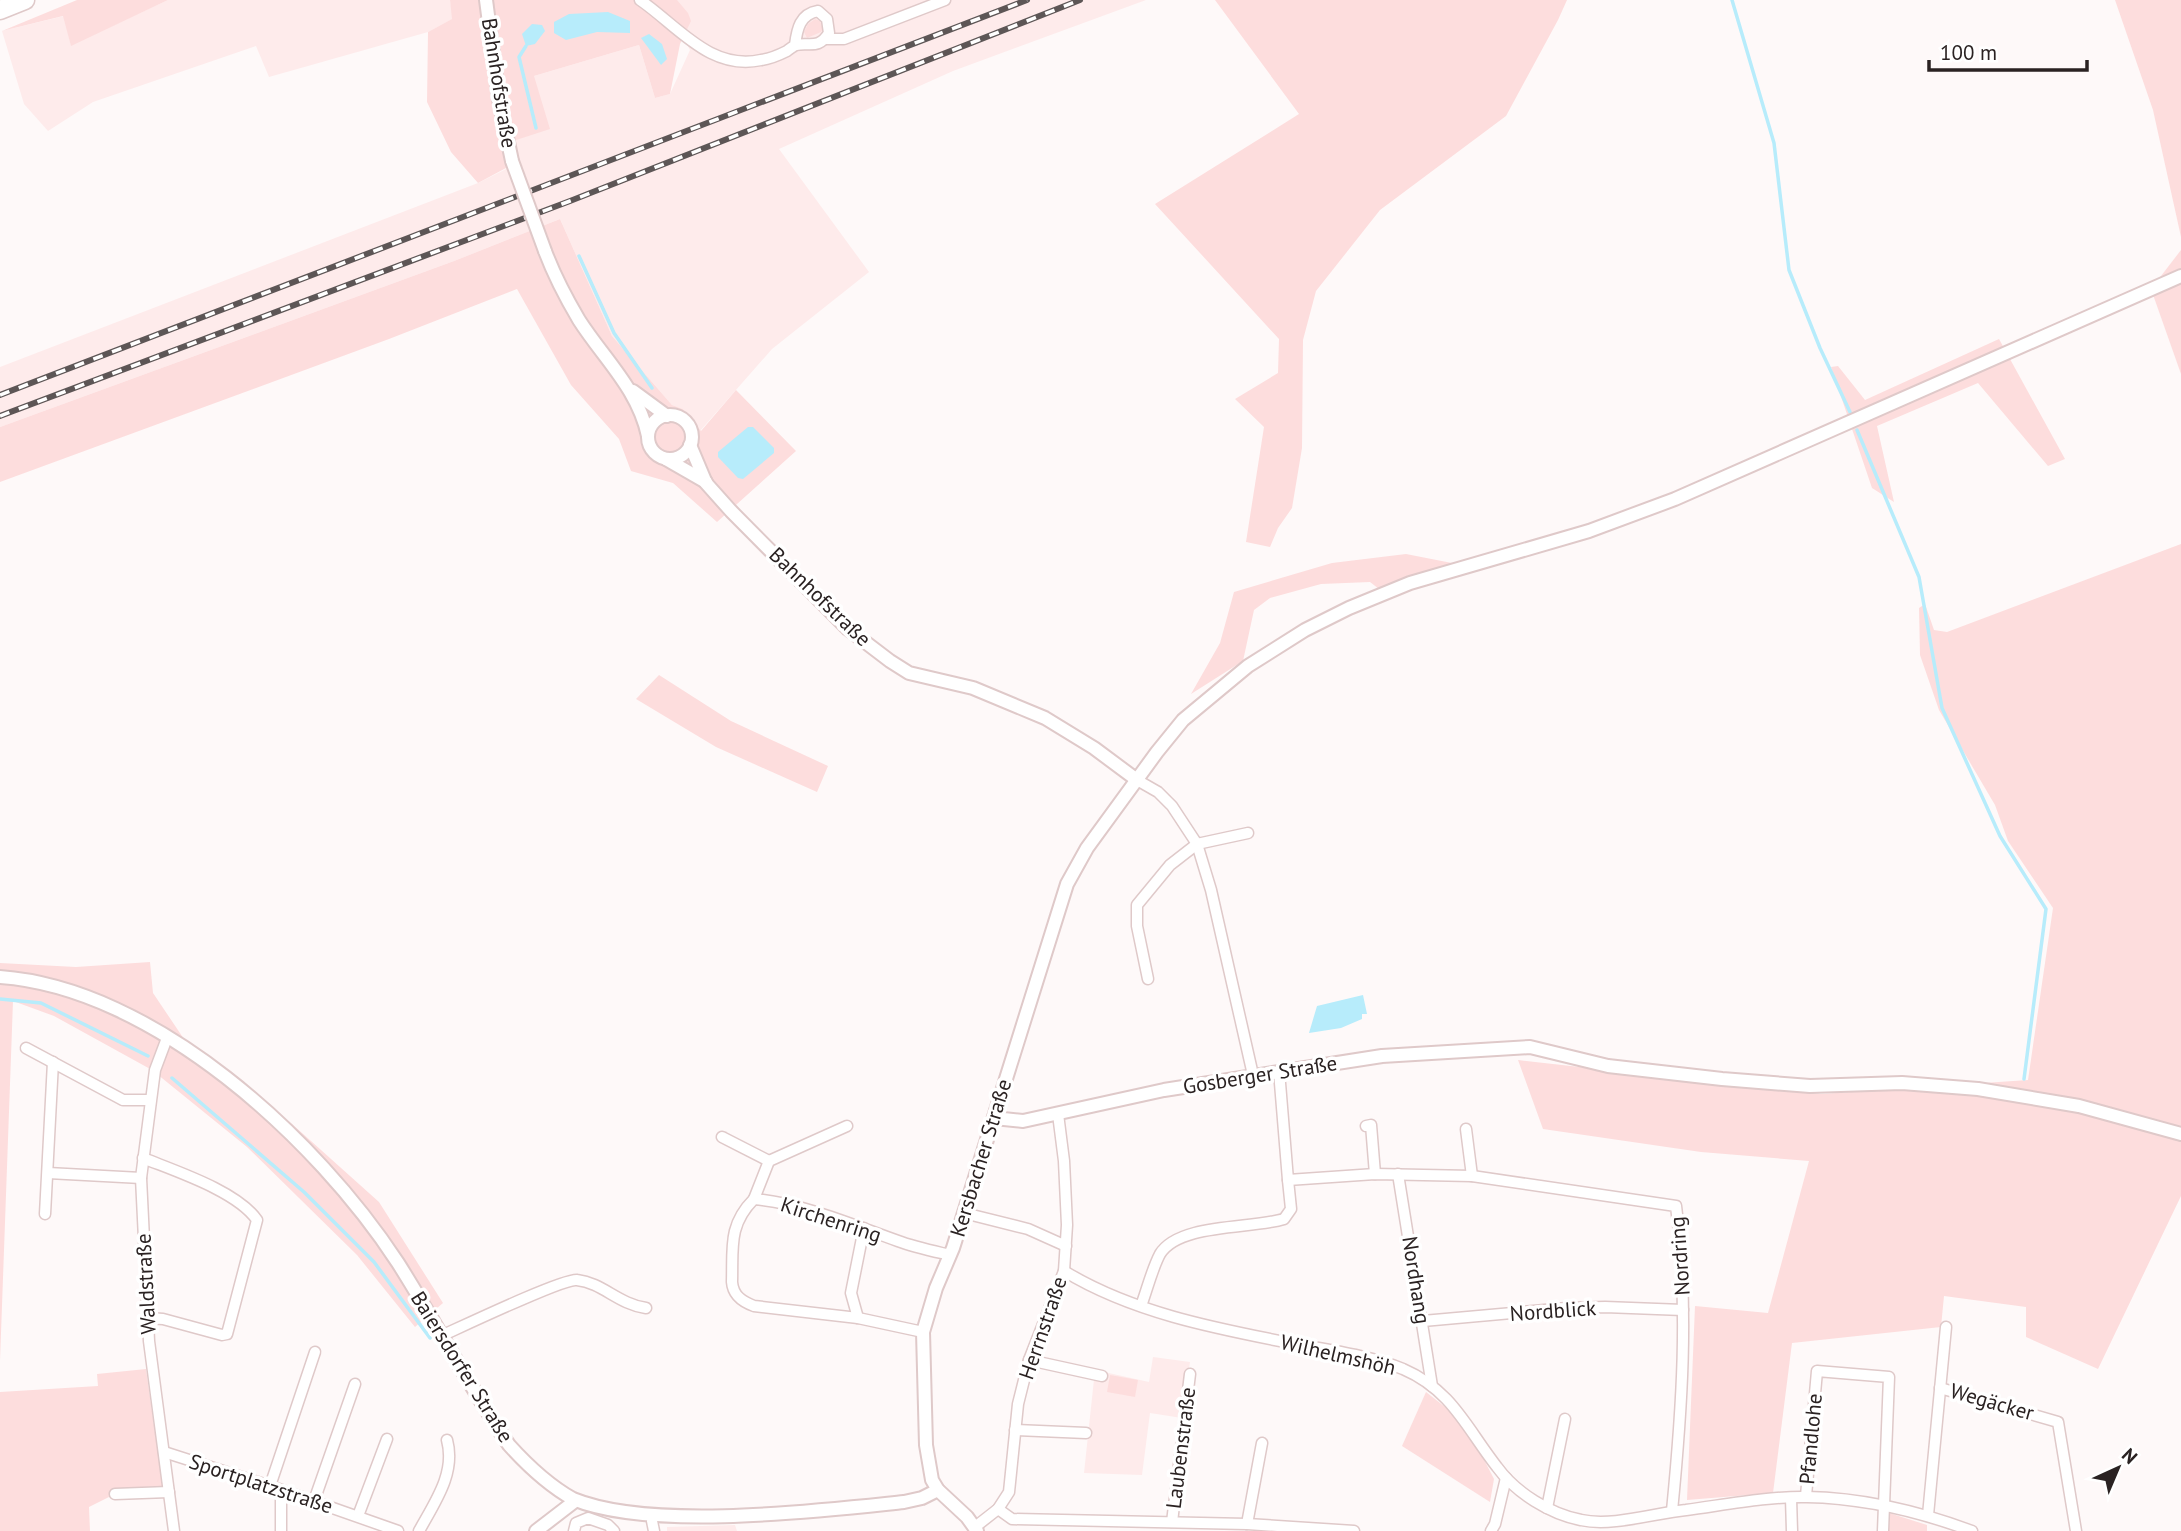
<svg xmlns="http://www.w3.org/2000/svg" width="2181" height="1531" font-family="'PT Sans',sans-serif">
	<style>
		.built { fill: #feebeb }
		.green { fill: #fddddd }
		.water { fill: #b7ecfb }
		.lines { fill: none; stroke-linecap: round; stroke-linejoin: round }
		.stream { stroke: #b7ecfb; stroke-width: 3.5 }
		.minor-casing { stroke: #dfc9c9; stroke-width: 13 }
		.tertiary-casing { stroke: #dfc9c9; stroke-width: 16 }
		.secondary-casing { stroke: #dfc9c9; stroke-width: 16 }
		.motorway-casing { stroke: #dfc9c9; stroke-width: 21 }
		.minor { stroke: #fff; stroke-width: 10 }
		.tertiary { stroke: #fff; stroke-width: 12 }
		.secondary { stroke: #fff; stroke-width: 12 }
		.motorway { stroke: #fff; stroke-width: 18 }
		.rail-casing { stroke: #5d5656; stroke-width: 6 }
		.rail { stroke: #fff; stroke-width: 3.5; stroke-dasharray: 10; stroke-linecap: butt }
		.tertiary-bridge-casing { stroke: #dfc9c9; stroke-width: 16; stroke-linecap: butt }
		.tertiary-bridge { stroke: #fff; stroke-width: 12 }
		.labels { text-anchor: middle; stroke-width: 7; stroke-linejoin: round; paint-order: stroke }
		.street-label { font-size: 21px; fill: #2a2222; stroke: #fff }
	</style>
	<rect width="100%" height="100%" fill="#fef9f9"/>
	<!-- built -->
	<g class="built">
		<path d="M168,0H450L453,19L428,32L269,77L256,46L93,102L48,131L24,104L2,31L64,16L71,45Z"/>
		<path d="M661,0H1146L953,71L779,149L869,272L772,349L700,431L683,409L672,405L612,336L560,219L454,261L0,427V367L478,183L506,169L510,142L534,76L639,45L655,98L670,94L690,50Z"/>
		<path d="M1153,1357L1190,1362L1182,1418L1150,1413L1142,1475L1084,1473L1095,1370L1149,1382Z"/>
		<path d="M735,1525L737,1531H667V1527Z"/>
	</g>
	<!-- green -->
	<g class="green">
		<path d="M77,0H168L71,46L63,16L2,31Z"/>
		<path d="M450,0H677L688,13L691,21L680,44L670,94L655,98L639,45L534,76L550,129L510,142L506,168L478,183L451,152L427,102L428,32L452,19Z"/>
		<path d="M1215,0H1567L1558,20L1506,116L1380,210L1316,291L1303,340L1302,448L1292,508L1278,528L1270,547L1246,542L1264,427L1235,399L1278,373L1279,339L1155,204L1299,114Z"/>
		<path d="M2115,0H2181V237L2153,110Z"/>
		<path d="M815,19L820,21L823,29L821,32L807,38L804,32L808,24Z"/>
		<path d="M560,219L612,336L672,405L683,409L701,431L736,390L796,451L717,522L673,483L631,471L619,439L571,385L517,289L389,339L0,482V427L454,261Z"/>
		<path d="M2181,250V374L2151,289Z"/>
		<path d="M1999,339L2065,459L2048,466L1978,383L1877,426L1894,502L1872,488L1831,367L1838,366L1865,400Z"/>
		<path d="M2181,544V1196L2098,1369L2026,1337V1307L1944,1296L1941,1327L1792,1343L1773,1493L1687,1500L1695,1306L1768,1313L1809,1161L1701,1152L1543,1129L1518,1060L1821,1094L2028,1080L2053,908L2008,841L1995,805L1939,710L1920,655L1919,608L1925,604L1934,630L1947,632Z"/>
		<path d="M1406,554L1457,564L1379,589L1370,582L1321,584L1270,598L1254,610L1243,661L1191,694L1220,643L1234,592L1332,563Z"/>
		<path d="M659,675L731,721L828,766L817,792L716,747L636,699Z"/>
		<path d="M150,962L153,993L186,1042L292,1124L379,1202L443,1303L415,1327L357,1255L247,1147L152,1070L54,1016L13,1001L0,1361V963L76,967Z"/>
		<path d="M146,1369L163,1489L115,1494L89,1507L90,1531H0V1392L98,1386L97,1374Z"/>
		<path d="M1110,1375L1138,1380L1135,1397L1107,1392Z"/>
		<path d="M1426,1392L1454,1414L1479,1450L1494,1479L1490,1502L1402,1446Z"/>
		<path d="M1886,1512L1927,1525V1531H1887Z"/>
	</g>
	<!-- water -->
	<g class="water">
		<path d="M608,12L630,21V33L597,32L566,40L554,33V22L569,14Z"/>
		<path d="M532,24L542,25L545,31L535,44L526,46L522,34Z"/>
		<path d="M649,34L662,44L667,59L661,65L641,38Z"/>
		<path d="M748,427H753L774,448V453L743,479L738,478L718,457V452Z"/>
		<path d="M1363,995L1367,1014H1362V1019L1341,1028L1309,1033L1317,1006Z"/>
	</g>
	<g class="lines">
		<!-- stream -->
		<g class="stream">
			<path d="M1732,0L1774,143L1789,270L1820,348L1850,412"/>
			<path d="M526,46L519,57L536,128"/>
			<path d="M579,256L614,333L652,388"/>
			<path d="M1857,430L1919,577L1942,708L2000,836L2046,909L2024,1079"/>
			<path d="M0,999L41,1003L148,1056"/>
			<path d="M172,1078L304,1192L374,1262L430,1338"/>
		</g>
		<!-- minor casing -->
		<g class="minor-casing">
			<g id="minor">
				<path d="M640,0C678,26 710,71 761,60C770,59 779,55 787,51C788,50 795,45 796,45C810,42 818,50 829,33L827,19L818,11C800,14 797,29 795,45"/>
				<path d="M825,39H844L945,0"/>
				<path d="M1137,780L1158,792L1172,806L1197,844L1211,890L1253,1075"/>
				<path d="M1148,979L1137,926V905L1170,865L1197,844L1248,833"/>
				<path d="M167,1038L155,1070L141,1178L149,1341L174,1531"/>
				<path d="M26,1048L123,1100H150"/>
				<path d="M1279,1071L1288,1180L1375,1174L1472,1176L1676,1206C1689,1308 1682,1409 1672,1511"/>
				<path d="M1366,1126L1371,1125L1375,1174"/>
				<path d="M1466,1129L1472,1176"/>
				<path d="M722,1137L769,1161"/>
				<path d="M143,1158C175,1171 237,1191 257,1220L227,1334L222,1335L163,1319L148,1318"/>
				<path d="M48,1173L141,1178"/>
				<path d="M1398,1174L1432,1386"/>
				<path d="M754,1199L769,1161L847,1126"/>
				<path d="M964,1213L1028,1229L1066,1246"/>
				<path d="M45,1214L53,1062"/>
				<path d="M1064,1271C1131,1312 1213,1328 1290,1343C1327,1350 1368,1355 1403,1369C1452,1390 1467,1429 1497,1467C1516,1493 1550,1514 1581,1520C1612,1527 1655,1513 1686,1510C1724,1505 1770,1496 1807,1497C1865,1498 1918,1511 1972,1531"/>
				<path d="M1141,1306C1147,1290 1152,1269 1160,1254C1179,1223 1252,1229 1284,1219L1291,1209L1288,1180"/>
				<path d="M858,1318L851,1293L864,1228"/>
				<path d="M1423,1321L1567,1308L1605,1307L1683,1310"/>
				<path d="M923,1332L858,1318L754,1306C743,1302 733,1296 732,1282C733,1248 728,1225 754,1199C805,1204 850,1224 898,1241C914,1247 933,1251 950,1255"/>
				<path d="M441,1336C461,1327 564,1278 577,1280C603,1283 618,1304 646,1308"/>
				<path d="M1029,1360L1102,1376"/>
				<path d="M1940,1388L2058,1422L2076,1531"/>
				<path d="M1015,1430L1086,1433"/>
				<path d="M164,1452L270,1486L398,1531"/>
				<path d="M270,1486L315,1352"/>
				<path d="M281,1490V1531"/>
				<path d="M115,1494L169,1492"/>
				<path d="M1806,1496L1817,1371L1889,1377L1883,1531"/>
				<path d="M1791,1498L1792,1531"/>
				<path d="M314,1501L355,1384"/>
				<path d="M1547,1508L1565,1419"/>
				<path d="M998,1509L1012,1519L1247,1524L1354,1531"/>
				<path d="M1928,1515L1946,1327"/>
				<path d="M358,1516L387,1439"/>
				<path d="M652,1521L654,1531"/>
				<path d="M1172,1522L1190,1374"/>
				<path d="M1247,1524L1262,1443"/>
				<path d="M975,1527L998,1509L1009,1492L1018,1404L1029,1360L1064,1271L1067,1225L1064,1161L1058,1114"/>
				<path d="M419,1531C435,1502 456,1473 447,1440"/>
				<path d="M574,1531L576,1523L588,1518L608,1525L614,1531"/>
				<path d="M1491,1531L1495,1524L1506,1478"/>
			</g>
		</g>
		<!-- tertiary casing -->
		<g class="tertiary-casing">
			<g id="tertiary">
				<path d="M486,0L499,99L512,161"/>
				<path d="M545,251C554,275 566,298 579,320C604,359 638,389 648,436"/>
				<path d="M633,391L667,416"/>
				<circle cx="670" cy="437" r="22"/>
				<path d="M690,445L706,483L731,511L848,629L890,661L909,673L973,688L1045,718L1094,748L1137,780"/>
				<path d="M666,459L706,482"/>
				<path d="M0,977C154,988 317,1139 398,1263C436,1323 469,1386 509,1445C528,1466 548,1485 573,1499C651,1531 817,1511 904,1502L922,1498L938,1490"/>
				<path d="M994,1118L1023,1121L1164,1090L1382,1056L1530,1047L1608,1066L1722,1079L1810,1086L1902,1083L1978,1089L2079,1106L2181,1134"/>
				<path d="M536,1531L575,1501"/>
			</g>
		</g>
		<!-- secondary casing -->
		<g class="secondary-casing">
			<path id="secondary" d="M977,1531L967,1517L938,1490L932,1480L926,1445L923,1332L936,1288L953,1248L1067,884L1087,848L1157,752L1183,720L1248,666L1305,630L1349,608L1410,583L1589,531L1675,499L2181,276"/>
		</g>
		<!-- motorway casing -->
		<g class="motorway-casing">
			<path id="motorway" d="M0,10L25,0"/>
		</g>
		<!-- minor -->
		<use href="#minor" class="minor"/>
		<!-- tertiary -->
		<use href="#tertiary" class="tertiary"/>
		<!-- secondary -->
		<use href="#secondary" class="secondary"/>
		<!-- motorway -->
		<use href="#motorway" class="motorway"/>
		<!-- rail casing -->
		<g class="rail-casing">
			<g id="rail">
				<path d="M0,395L1027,0"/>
				<path d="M0,416L570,201L1080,0"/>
			</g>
		</g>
		<!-- rail -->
		<use href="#rail" class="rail"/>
		<!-- tertiary-bridge casing -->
		<g class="tertiary-bridge-casing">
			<path id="tertiary-bridge" d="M512,161L545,251"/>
		</g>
		<!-- tertiary-bridge -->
		<use href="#tertiary-bridge" class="tertiary-bridge"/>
	</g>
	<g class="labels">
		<!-- street labels -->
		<g class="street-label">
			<text transform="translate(499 83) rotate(81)" y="7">Bahnhofstraße</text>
			<text transform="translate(820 597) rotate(44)" y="7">Bahnhofstraße</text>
			<text transform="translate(1260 1075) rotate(-9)" y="7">Gosberger Straße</text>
			<text transform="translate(981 1158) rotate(-73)" y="7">Kersbacher Straße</text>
			<text transform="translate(831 1220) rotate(18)" y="7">Kirchenring</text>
			<text transform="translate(1680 1256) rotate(-94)" y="7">Nordring</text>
			<text transform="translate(1416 1280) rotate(81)" y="7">Nordhang</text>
			<text transform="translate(146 1284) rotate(-93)" y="7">Waldstraße</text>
			<text transform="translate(1553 1311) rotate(-4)" y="7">Nordblick</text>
			<text transform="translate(1043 1328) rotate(-71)" y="7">Herrnstraße</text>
			<text transform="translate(1338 1355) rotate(13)" y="7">Wilhelmshöh</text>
			<text transform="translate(462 1367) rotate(58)" y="7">Baiersdorfer Straße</text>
			<text transform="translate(1992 1402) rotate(16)" y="7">Wegäcker</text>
			<text transform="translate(1811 1439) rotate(-85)" y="7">Pfandlohe</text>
			<text transform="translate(1181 1448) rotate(-83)" y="7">Laubenstraße</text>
			<text transform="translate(261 1484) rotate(18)" y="7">Sportplatzstraße</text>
		</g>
	</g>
	<!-- north arrow -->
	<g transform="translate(2118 1468) rotate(44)" stroke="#ffffff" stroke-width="5" paint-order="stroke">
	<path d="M0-5L12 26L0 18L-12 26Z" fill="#2a2222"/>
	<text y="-10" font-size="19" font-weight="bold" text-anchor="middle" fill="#2a2222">N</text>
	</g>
	<!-- scale -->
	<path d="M1929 60v10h158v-10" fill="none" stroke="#2a2222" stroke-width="3.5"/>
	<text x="1940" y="60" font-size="21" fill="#2a2222" stroke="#ffffff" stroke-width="5" paint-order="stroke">100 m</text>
</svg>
